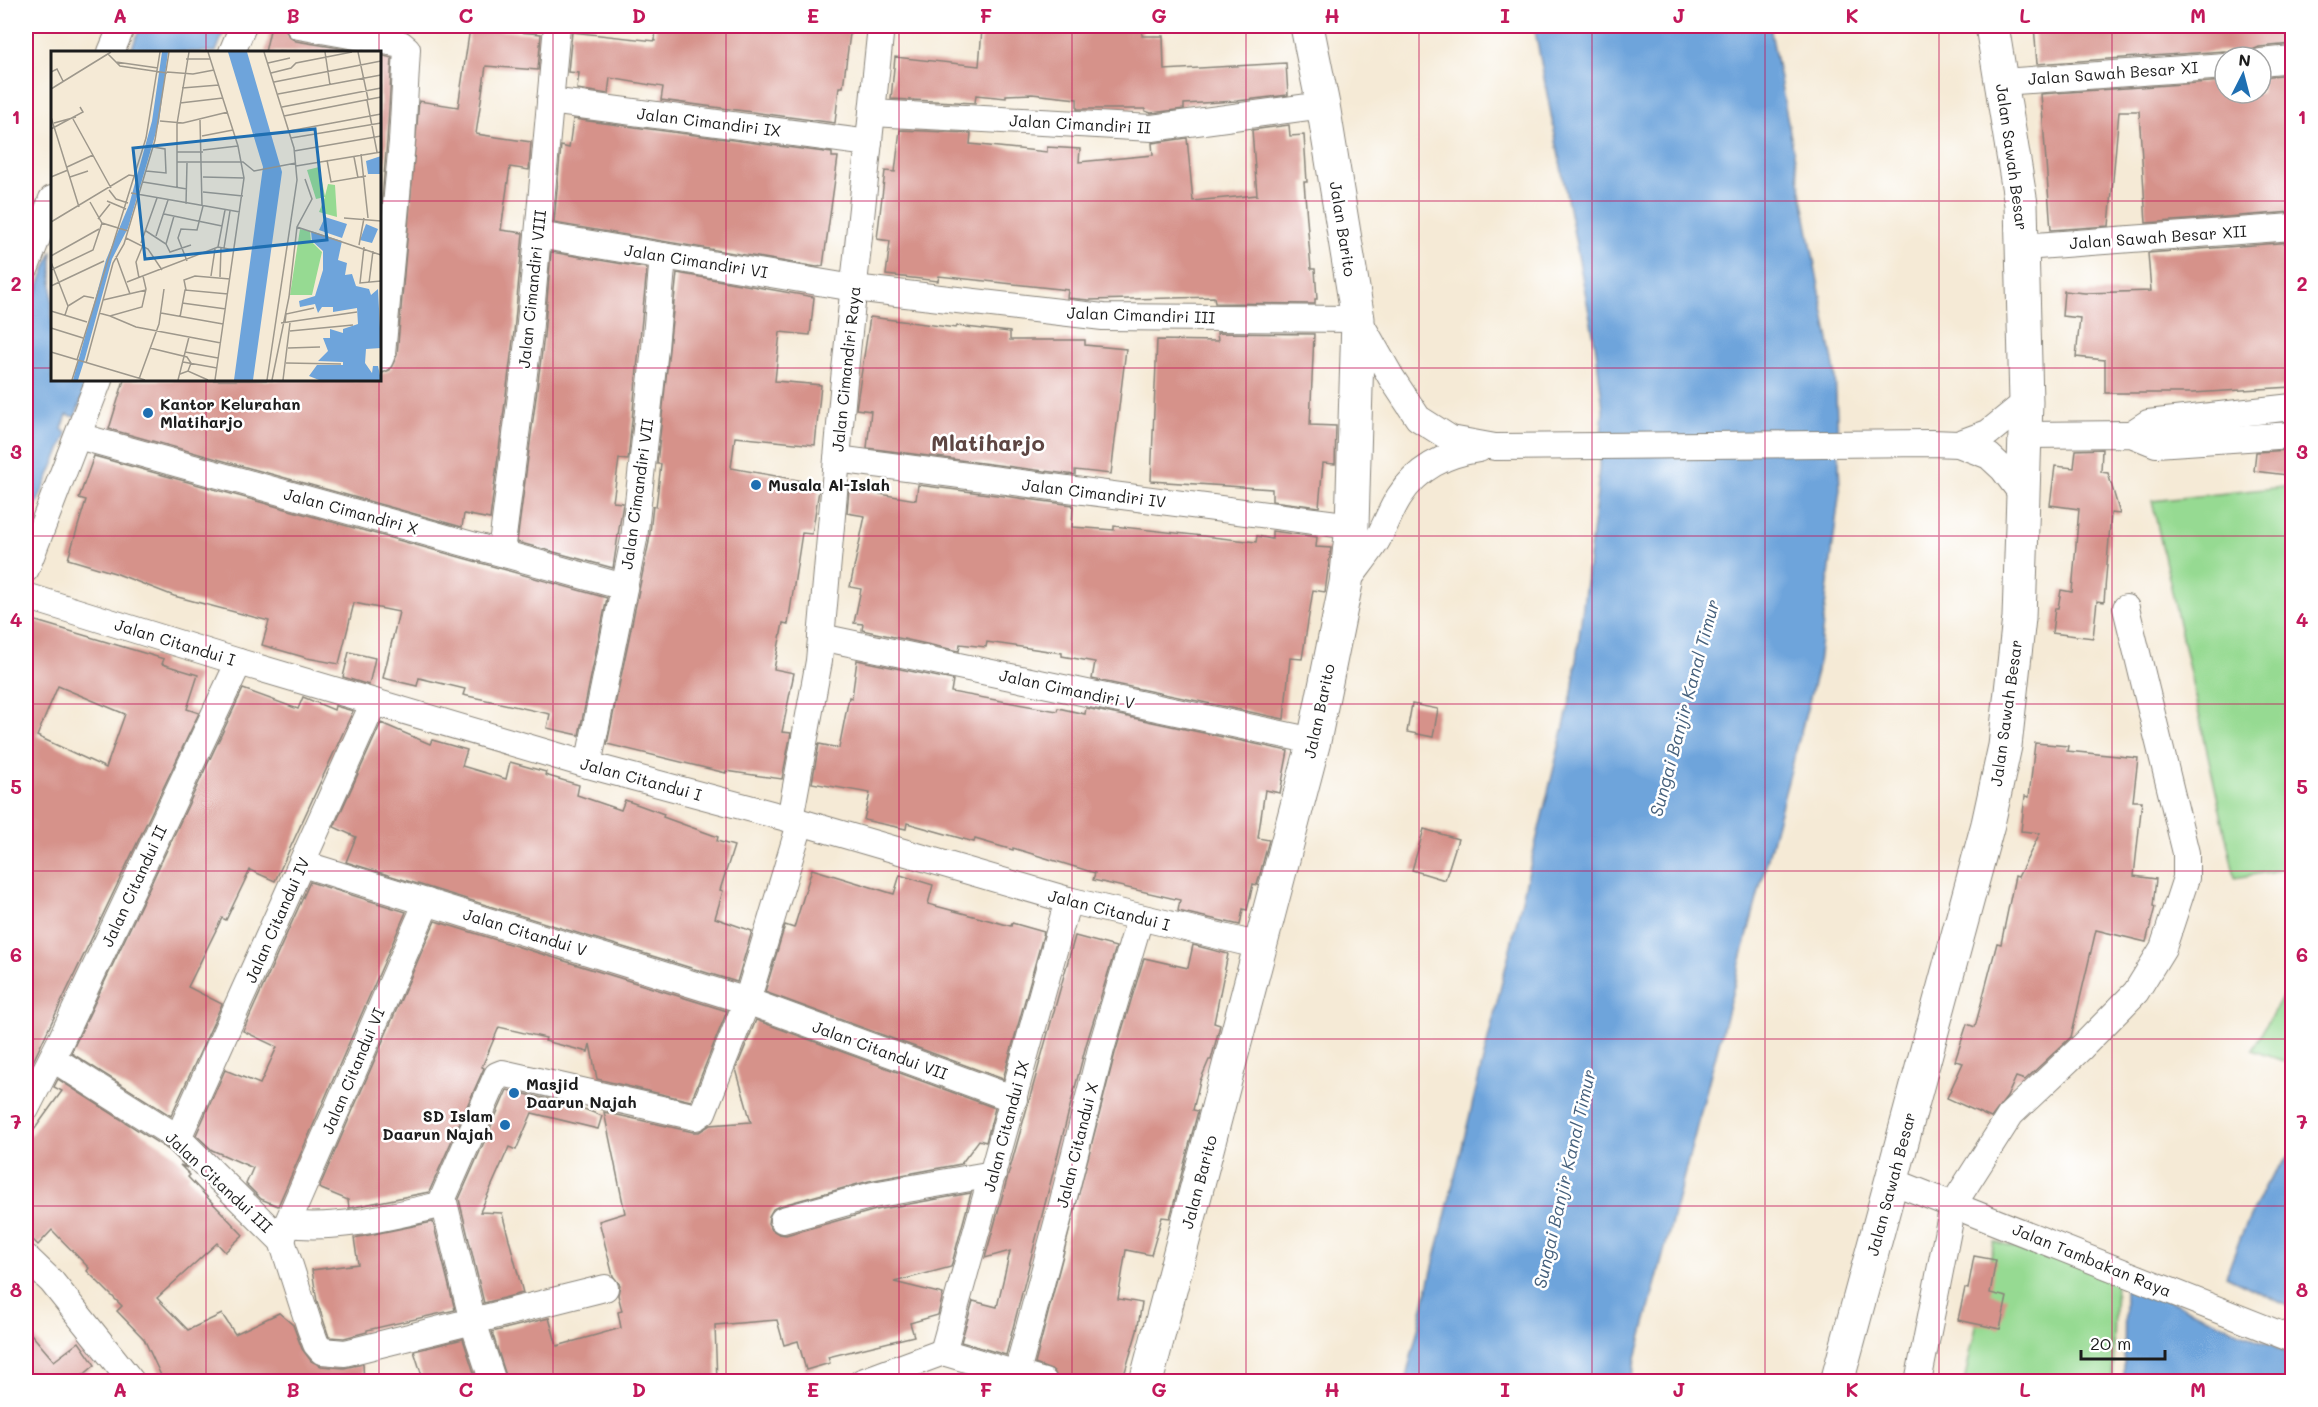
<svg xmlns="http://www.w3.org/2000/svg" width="2318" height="1407" font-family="Mali,sans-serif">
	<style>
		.green { fill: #96da92; stroke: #597b57; stroke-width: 1.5 }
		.water { fill: #6ea4db; stroke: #45607c; stroke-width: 1.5 }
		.building { fill: #d6928a; fill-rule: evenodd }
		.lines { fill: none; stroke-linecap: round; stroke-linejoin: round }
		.street-casing { stroke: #888379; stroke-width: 28 }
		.secondary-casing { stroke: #888379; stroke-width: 35 }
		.street { stroke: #fff; stroke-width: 26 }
		.secondary { stroke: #fff; stroke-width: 33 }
		.grid { fill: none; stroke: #c2185b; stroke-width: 1.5; stroke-opacity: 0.55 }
		.poi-dot { fill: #1f6fb2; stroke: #fff; stroke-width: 2 }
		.labels { text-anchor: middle; stroke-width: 5; stroke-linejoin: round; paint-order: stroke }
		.street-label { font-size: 16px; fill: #1c1c1c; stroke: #fff }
		.poi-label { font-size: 16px; font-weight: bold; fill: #1c1c1c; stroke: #fff; text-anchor: start }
		.water-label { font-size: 18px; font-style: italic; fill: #45607c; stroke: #fff }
		.district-label { font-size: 22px; font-weight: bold; fill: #5d4542; stroke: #fff }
		.inset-road { fill: none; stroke: #9e988c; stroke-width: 1.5 }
		.view { fill: #1f6fb2; fill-opacity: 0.15; stroke: #1f6fb2; stroke-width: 3 }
		.inset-edge { fill: none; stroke: #1c1c1c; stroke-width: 3 }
		.neatline { fill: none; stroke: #c2185b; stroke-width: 2 }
		.grid-label { font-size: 20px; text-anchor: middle; font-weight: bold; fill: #c2185b }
	</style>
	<rect width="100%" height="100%" fill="#fff"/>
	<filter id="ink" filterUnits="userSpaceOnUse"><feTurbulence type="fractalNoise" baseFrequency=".0167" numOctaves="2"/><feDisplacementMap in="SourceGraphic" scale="12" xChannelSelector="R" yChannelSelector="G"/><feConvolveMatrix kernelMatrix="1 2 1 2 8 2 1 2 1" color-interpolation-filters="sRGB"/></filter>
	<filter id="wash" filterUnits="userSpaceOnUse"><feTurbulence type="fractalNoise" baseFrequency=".008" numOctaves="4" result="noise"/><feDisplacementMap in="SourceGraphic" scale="24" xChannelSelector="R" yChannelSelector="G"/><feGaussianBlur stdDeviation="1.35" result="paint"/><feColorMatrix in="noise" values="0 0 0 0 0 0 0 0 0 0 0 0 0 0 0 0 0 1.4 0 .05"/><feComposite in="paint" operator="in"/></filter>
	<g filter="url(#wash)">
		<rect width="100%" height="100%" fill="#f5ead6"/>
		<!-- green -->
		<g class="green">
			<path d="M2292,486V868L2235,878L2152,501Z"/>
			<path d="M2292,979V1064L2252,1050Z"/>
			<path d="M1994,1242L2116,1276L2113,1381L1964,1382Z"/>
		</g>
		<!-- water -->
		<g class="water">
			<path d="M141,26H226L216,52H130Z"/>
			<path d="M1534,26H1770L1835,372L1840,489L1817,671L1630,1381L1405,1382L1572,693L1597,494L1603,409L1596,349Z"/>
			<path d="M52,251V380H89L75,417L67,415L62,429L67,434L26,529V320Z"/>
			<path d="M2292,1152V1308L2226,1276L2241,1236L2265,1185Z"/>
			<path d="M2125,1281L2292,1355V1381L2124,1382Z"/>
		</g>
		<g id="blocks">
			<!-- building -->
			<g class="building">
				<path d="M271,26H284L289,37L296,41L363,52H265Z"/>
				<path d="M656,26H851L843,87H839L835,123L661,100L663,87L610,78L608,94L577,89L579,73L568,72L572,32L655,41Z"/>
				<path d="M994,26H1115V29H1142V36H1163L1164,70L1286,63L1288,95L1237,101L1184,104V109L1151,113L1145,111V109H1077V99L1032,94L1006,95V98L976,95L975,103L891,99L895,57L979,66L982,29L995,30Z"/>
				<path d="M2034,26H2292V44L2259,47L2252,50L2247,57H2237L2231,52L2224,51L2037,64Z"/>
				<path d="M470,28L541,34L538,70L486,66L476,134L531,142L529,170L510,167L501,230L523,233L514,332L490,519L464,514L462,527L109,429L124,380H380V374L390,370L397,355L419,101L458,107Z"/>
				<path d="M380,55L392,58L387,141L380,221Z"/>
				<path d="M2292,74V212L2146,223L2139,111H2119L2109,226L2051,230L2041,94L2225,81V93H2261V77Z"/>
				<path d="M573,119L832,153V157H838L823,266L817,267L554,223L561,146L569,148Z"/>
				<path d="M1289,125L1290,136L1304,135L1307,182H1304L1311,269H1315L1317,299H1315V304L1215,303L1214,297L1089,300L1067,298L1068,290L939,276L938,281L886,275L890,241L877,239L885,171L895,172L900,130L971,133L970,144L1047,152V147L1080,149L1079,162L1153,155L1152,143L1187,138L1193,201L1257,195L1252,130Z"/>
				<path d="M2292,242V387L2192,393H2105V360L2076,357L2080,318L2062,316L2064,291L2085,293L2151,291L2148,253Z"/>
				<path d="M551,252L647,268L628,460L619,459L613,502L623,503L613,568L517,542L544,336Z"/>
				<path d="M677,273L814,297L810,335L780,332L775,381L821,385L815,445L735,437L731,468L820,484L812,534L802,533L788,624L783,623L774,669L794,673L782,732L791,733L782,779L726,771V773L607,744L649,542L653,506L656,507L661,464H657Z"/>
				<path d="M870,317L956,328L957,326L1010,332V340H1085V345L1126,349L1111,474L1075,470V475L867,448L871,411L856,409Z"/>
				<path d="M1217,333L1314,334L1310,425L1336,426L1335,464L1323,463L1319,507L1272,501V489L1151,481L1157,340L1218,341Z"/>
				<path d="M2102,449L2101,472L2108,473L2120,514L2111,513L2104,602L2097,601L2093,638L2052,633L2055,608H2058L2061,590L2072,592L2079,509L2050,505L2055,466L2074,468L2076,450Z"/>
				<path d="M2290,450L2287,475L2254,471L2256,452Z"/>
				<path d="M94,456L607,598L579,735L547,728L550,714L463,695L465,689L419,678L417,686L383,678L399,612L354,603L339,664L307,658L262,645L269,621L174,596L115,573L68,559L86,500L79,498Z"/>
				<path d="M918,485L1073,505L1072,527L1114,530V526L1256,542L1257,536L1272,539V531L1317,537L1316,547L1331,548L1325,592L1313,590L1302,659L1290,658L1284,719L1092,679L1095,662L1062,656V653L987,642L986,647L960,644L959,651L862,630L863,624L854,623L861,589L850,587L865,516L847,513L849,489L916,500Z"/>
				<path d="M26,618L164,659L162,664L198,675L187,709L199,713L27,1074ZM58,686L125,714L106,768L37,736Z"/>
				<path d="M349,652L375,658L369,685L343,677Z"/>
				<path d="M857,660L953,680L951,692L1057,711L1058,708L1085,714L1086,708L1288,751L1280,793L1265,790L1258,838L1269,840L1257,885L1253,884L1247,910L1243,909L1240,925L1178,911L1180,900L1093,880L1095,873L1013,848V850L975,839L974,842L907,823L906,829L864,820L870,793L812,783L819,744L839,748L849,697L852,698Z"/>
				<path d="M243,689L298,709L303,697L334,710L335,706L353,711L275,881L250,870L226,920L222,918L188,987L222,1004L171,1116L71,1053Z"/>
				<path d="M1412,704L1438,709L1433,737L1407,732Z"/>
				<path d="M381,723L430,744L432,740L467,750L462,766L506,779L510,762L546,772L545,775L579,785L577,795L621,810L625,800L664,814L663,817L718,837L717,841L734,846L720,890L723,891L715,918L752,931L737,982L346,862L356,837L334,827Z"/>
				<path d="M2035,743L2068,746L2067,751L2138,758L2133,801H2142L2134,876L2156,879L2153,906L2155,907L2146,942L2096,930L2071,1037L2025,1080L2016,1077L2007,1097L1991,1118L1947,1098L1963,1063L1955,1061L1967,1024L1975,1027L1997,943L2001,944L2015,876L2018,877L2040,833L2021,831L2025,796L2029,797Z"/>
				<path d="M1424,829L1458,839L1445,880L1412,870Z"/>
				<path d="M812,869L894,894L900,875L933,885L928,904L1011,926L1012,923L1044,932L1003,1079L765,992L785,925L794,928Z"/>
				<path d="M310,882L406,912L278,1206L261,1199L246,1184L253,1168L212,1150L196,1135L225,1070L260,1084L277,1047L243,1031Z"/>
				<path d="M435,921L727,1011L691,1101L597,1079L590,1044L588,1052L545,1041L546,1038L499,1027L482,1067L484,1068L429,1192L349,1208L348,1200L319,1188Z"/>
				<path d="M1075,936L1116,947L1086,1045L1006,1355L961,1342L973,1301L997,1307L1010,1251L985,1258Z"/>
				<path d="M1193,945L1228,954L1214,1023L1220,1025L1211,1060H1209L1200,1081L1193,1110L1198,1111L1170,1218L1162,1217L1151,1255L1126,1250L1118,1299L1142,1303L1137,1331L1122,1382H1059L1054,1371L1035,1364L1115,1053L1144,958L1188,968Z"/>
				<path d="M756,1020L995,1108L986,1142L979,1140L961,1164L869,1181L779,1206L773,1209L769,1216L768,1223L772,1230L779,1234L786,1235L876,1210L971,1193L951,1267L894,1282L943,1294L938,1315L910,1323L914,1336L828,1357L830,1363L806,1370L798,1341L784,1345L777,1320L715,1325L717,1382H508L492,1332L549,1318L557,1346L621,1328L618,1312L622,1311L618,1295L620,1285L613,1276L599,1221L625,1213L604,1112L693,1132H699L710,1125L751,1122L736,1069Z"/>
				<path d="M58,1079L169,1150L187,1168L180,1165L190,1175L188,1177L243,1235L225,1252L217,1243L157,1298L188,1330L222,1314L235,1334L279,1313L293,1325L302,1349L311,1361L321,1366L344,1368L363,1364L364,1382H164L144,1339L117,1311L122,1306L87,1271L89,1268L52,1230L38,1245L26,1233V1141L62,1091L54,1087Z"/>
				<path d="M507,1090L574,1105L602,1116L598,1129L532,1113L516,1150L509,1147L480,1212L502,1213L523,1293L484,1303L459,1199Z"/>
				<path d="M433,1222L455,1310L367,1330V1332L344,1338L329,1337L317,1301L312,1270L358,1264L354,1238Z"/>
				<path d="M1974,1256L1996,1260L1990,1293L2007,1297L2000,1329L1958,1320L1965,1288L1968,1289Z"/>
				<path d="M26,1328L54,1361L79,1342L95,1365L75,1382H26Z"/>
				<path d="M463,1339L477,1382H424L414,1351Z"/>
			</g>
		</g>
	</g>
	<g filter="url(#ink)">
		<use href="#blocks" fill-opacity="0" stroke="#888379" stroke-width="1.5"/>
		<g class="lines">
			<!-- street casing -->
			<g class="street-casing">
				<g id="street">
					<path d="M299,26L401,44L407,49L402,142L382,354L380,359"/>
					<path d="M111,52L122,26"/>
					<path d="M232,52L243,26"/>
					<path d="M2261,62L2292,59"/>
					<path d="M2002,82L2225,66"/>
					<path d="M550,101L869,143"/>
					<path d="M872,113L1152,128L1323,105"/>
					<path d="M538,235L854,288L1103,317L1358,319L1391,377L1418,418L1451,439L1495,447L1931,443L1958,444L1988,433L2026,402"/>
					<path d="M2023,247L2292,227"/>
					<path d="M26,267L52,199"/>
					<path d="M2131,434L2148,423L2292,407"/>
					<path d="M2026,435L2131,434L2156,444L2292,435"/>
					<path d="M78,436L624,587"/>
					<path d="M1958,444L1989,456L2003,469L2025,498"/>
					<path d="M837,459L1352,526"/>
					<path d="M501,552L529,334L557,26"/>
					<path d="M26,569L99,380"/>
					<path d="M1346,583C1356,569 1367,556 1376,542C1385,527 1390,511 1399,497C1418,467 1446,454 1479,449"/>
					<path d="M26,596L239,662L588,765L790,819L1068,900L1261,946"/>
					<path d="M821,637L1314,741"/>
					<path d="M588,765L634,539L655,348L663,256"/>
					<path d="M790,819L819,661L844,380L881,26"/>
					<path d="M303,864L747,1001L1014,1099"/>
					<path d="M52,1058L178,1138L282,1241L310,1328L316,1344L322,1351L345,1353L605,1288"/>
					<path d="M26,1109L61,1040L239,662"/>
					<path d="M178,1138L374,702"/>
					<path d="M1892,1181L2292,1339"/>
					<path d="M783,1220L873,1195L993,1174"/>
					<path d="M287,1224C340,1230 392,1216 444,1204"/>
					<path d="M282,1241L287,1224L427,902"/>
					<path d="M26,1257L52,1282L132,1382"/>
					<path d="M943,1352L1068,900"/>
					<path d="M1017,1373L1062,1205L1101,1049L1140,918"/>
					<path d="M493,1382L473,1322L443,1198L497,1075L502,1073L696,1117L703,1112L747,1001L800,824"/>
					<path d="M862,1382L943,1352L1044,1382"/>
					<path d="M1918,1382L1953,1205L2011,1114L2082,1047L2136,992L2163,948L2186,878V853L2126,608"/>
				</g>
			</g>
			<!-- secondary casing -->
			<g class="secondary-casing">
				<g id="secondary">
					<path d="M1146,1382L1314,741L1346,583L1352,526L1358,319L1323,105L1307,26"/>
					<path d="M1837,1382L1988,824L2005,746L2019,618L2026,402L2021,204L1992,26"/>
				</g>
			</g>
			<!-- street -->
			<use href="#street" class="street"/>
			<!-- secondary -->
			<use href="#secondary" class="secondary"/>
		</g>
	</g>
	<!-- grid -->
	<path class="grid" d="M206,26V52M379,26V52M553,26V1382M726,26V1382M899,26V1382M1072,26V1382M1246,26V1382M1419,26V1382M1592,26V1382M1765,26V1382M1939,26V1382M2112,26V1382M26,201H52M380,201H2292M26,368H52M380,368H2292M206,380V1382M379,380V1382M26,536H2292M26,704H2292M26,871H2292M26,1039H2292M26,1206H2292"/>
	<!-- markers -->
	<g class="poi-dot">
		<circle cx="148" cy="413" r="6"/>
		<circle cx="756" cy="485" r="6"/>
		<circle cx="514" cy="1093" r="6"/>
		<circle cx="505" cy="1125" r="6"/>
	</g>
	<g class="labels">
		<!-- street labels -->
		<g class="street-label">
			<text transform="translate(2113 73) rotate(-4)" y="6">Jalan Sawah Besar XI</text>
			<text transform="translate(709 122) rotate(7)" y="6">Jalan Cimandiri IX</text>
			<text transform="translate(1080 124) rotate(3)" y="6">Jalan Cimandiri II</text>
			<text transform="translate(2012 157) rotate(82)" y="6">Jalan Sawah Besar</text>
			<text transform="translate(1343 229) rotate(81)" y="6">Jalan Barito</text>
			<text transform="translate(2158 237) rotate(-4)" y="6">Jalan Sawah Besar XII</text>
			<text transform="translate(696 261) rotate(9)" y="6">Jalan Cimandiri VI</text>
			<text transform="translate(532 289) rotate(-84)" y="6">Jalan Cimandiri VIII</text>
			<text transform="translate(1141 315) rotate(2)" y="6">Jalan Cimandiri III</text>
			<text transform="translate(846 369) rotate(-84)" y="6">Jalan Cimandiri Raya</text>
			<text transform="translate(1094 493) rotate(7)" y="6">Jalan Cimandiri IV</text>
			<text transform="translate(637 494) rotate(-82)" y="6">Jalan Cimandiri VII</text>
			<text transform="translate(351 511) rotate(15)" y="6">Jalan Cimandiri X</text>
			<text transform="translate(175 642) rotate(17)" y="6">Jalan Citandui I</text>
			<text transform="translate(1067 689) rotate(12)" y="6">Jalan Cimandiri V</text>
			<text transform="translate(1319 711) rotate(-78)" y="6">Jalan Barito</text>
			<text transform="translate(2006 713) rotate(-82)" y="6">Jalan Sawah Besar</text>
			<text transform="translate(641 779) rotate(15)" y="6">Jalan Citandui I</text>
			<text transform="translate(134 886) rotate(-65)" y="6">Jalan Citandui II</text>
			<text transform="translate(1109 910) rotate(14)" y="6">Jalan Citandui I</text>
			<text transform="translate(277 920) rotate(-66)" y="6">Jalan Citandui IV</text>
			<text transform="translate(525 932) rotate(17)" y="6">Jalan Citandui V</text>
			<text transform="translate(880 1050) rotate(20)" y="6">Jalan Citandui VII</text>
			<text transform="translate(353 1071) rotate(-67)" y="6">Jalan Citandui VI</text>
			<text transform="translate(1006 1126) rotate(-75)" y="6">Jalan Citandui IX</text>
			<text transform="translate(1077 1145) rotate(-76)" y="6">Jalan Citandui X</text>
			<text transform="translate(219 1182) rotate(43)" y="6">Jalan Citandui III</text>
			<text transform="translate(1199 1182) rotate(-75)" y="6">Jalan Barito</text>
			<text transform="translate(1891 1184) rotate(-75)" y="6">Jalan Sawah Besar</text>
			<text transform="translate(2092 1260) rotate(22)" y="6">Jalan Tambakan Raya</text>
		</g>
		<!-- poi labels -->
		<g class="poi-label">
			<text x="160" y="410">Kantor Kelurahan<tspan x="160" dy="18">Mlatiharjo</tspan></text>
			<text x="768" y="491">Musala Al-Islah</text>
			<text x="526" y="1090">Masjid<tspan x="526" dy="18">Daarun Najah</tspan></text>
			<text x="493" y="1122" text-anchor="end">SD Islam<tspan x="493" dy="18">Daarun Najah</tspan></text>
		</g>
		<!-- water labels -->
		<g class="water-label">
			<text transform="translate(1685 708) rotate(-75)" y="6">Sungai Banjir Kanal Timur</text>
			<text transform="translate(1565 1179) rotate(-77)" y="6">Sungai Banjir Kanal Timur</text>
		</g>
		<!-- district labels -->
		<g class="district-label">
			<text x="988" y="451">Mlatiharjo</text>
		</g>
	</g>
	<!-- overview -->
	<g transform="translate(51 51)">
		<rect width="330" height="330" fill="#f5ead6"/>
		<path d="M268,116L274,145L277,133L284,134L286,166L268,161L274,146L265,148L256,119ZM249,178L259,180L260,190L271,201L261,244H239Z" fill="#96da92"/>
		<path d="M111,1H117L108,71L77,177L61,208L34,307L27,329H22L55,209L78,154L101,70ZM177,1H196L231,121L202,329H183L212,116ZM330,105V123H317L315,110ZM274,166L296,173L291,187L268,179ZM315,173L327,178L321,192L309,189ZM260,180L291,190L287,209L296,212L294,224L301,223L305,235L318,238L320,244L327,238L330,297L315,298L314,312L321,322L322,315H327L330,329H268L258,325L266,314H292V311L267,310L277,300L272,287H279V278L292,282V278L307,273L306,257L282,261V256H271L267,262L264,253L249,256L248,250L264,245L272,219V200L261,190Z" fill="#6ea4db"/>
		<path class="inset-road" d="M157,1L187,95L193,127L164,329M213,1L243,97L246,129L216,329M274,1L279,34M307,1L317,48M57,3L69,15L116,22M135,8H159M65,11L107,17M217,12L239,7M0,21L6,18L12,30M116,21L142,23L163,19M220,22L240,17L245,12L301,1M223,31L330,10M131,37L168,34M0,38L60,1M227,43L330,24M316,49L326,101M129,52L172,47M231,56L330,37M233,65L330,46M0,66L28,156M22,68L60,137M149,69L151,155M109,70L132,72L177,61M3,72L25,66M0,78L32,61L29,56M238,80L330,63M151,85L182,79M240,87L330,72M152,99L187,95M243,100L330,85M126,101H152M310,103L317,167M303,106L307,127M276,109L280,131L315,125M126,111H192L203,120L245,112M245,115L330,101M16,116L42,104M95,120L115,122L114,98L102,96M0,126L17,119M19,126L37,120M152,126L193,127M92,131L136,138M126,137V73L138,1M58,139L65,148L77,152M152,141L192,145M80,142L189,161M56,150L75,158M39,151L51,172L77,180M135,153L136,112M113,163L171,175M293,167L330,170M47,168L59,153M0,171L78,124L84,125M246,176L330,204M95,180L115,193L119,201L140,194M105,185L117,149M75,187L97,198L111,219M90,192L106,147M115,193L123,165M308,194L313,167M167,196L174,159M313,196L309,232L330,230M173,197L179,160M0,205L48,178M65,205L79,243M136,210L127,187L130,178L146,179L152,155M0,211L17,255L14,264M0,219L42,199L51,172M160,225L164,198M169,226L170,197M88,227L85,211L92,194M76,231L167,196L183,199M318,232L322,200M0,235L53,210M135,239L133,229L144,225L179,228M52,249L95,239M131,252L175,258M17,255L33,245L43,247M0,260L36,271M48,262L59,265L91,256L95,238L92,225M110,262L172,273M59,265L85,276L170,292M129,266L134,239L177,243M230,272L306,261M234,272L235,263L263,257M0,277L32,287M239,280L302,274M99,297L136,306L140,312L137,320M237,297L269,296M0,301L94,329M134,301L167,307M26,309L95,87L109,1M132,311L166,317M35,312L62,212L73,193L104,89L118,1M235,312L290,313M129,323L137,320L157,329M88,328L108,273L113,238M21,329L27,310M127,329L138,286M221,329L238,246L246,176L261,148L254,128M232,329L239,272"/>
		<path class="view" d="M264,78L276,189L94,208L82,97Z"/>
		<rect width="330" height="330" class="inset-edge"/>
	</g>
	<!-- margin -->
	<rect width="2318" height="1407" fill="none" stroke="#fff" stroke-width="66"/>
	<!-- north arrow -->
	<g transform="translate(2243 75) rotate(6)"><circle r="28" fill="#ffffff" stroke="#a4a4a4" stroke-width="1.5"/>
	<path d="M0-4.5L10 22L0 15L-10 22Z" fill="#1f6fb2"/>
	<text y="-9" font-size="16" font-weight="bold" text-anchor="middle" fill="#1c1c1c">N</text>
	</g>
	<!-- scale -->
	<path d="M2081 1350v9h84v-9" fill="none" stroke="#1c1c1c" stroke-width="3"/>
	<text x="2090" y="1350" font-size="18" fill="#1c1c1c" stroke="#ffffff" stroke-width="4.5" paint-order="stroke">20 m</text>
	<rect x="33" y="33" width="2252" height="1341" class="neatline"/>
	<g class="grid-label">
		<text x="120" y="23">A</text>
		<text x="293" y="23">B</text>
		<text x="466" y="23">C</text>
		<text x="639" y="23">D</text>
		<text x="813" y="23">E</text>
		<text x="986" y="23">F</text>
		<text x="1159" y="23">G</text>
		<text x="1332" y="23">H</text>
		<text x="1505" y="23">I</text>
		<text x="1679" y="23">J</text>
		<text x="1852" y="23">K</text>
		<text x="2025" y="23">L</text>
		<text x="2198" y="23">M</text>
		<text x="16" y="124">1</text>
		<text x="2302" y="124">1</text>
		<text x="16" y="291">2</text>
		<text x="2302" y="291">2</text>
		<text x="16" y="459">3</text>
		<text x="2302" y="459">3</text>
		<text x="16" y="627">4</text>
		<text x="2302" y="627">4</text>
		<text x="16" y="794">5</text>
		<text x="2302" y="794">5</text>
		<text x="16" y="962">6</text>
		<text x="2302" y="962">6</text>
		<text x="16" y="1129">7</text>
		<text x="2302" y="1129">7</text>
		<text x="16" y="1297">8</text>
		<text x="2302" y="1297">8</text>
		<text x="120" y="1397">A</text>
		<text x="293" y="1397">B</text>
		<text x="466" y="1397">C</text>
		<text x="639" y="1397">D</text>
		<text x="813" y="1397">E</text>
		<text x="986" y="1397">F</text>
		<text x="1159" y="1397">G</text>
		<text x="1332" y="1397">H</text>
		<text x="1505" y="1397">I</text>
		<text x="1679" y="1397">J</text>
		<text x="1852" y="1397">K</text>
		<text x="2025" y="1397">L</text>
		<text x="2198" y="1397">M</text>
	</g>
</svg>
